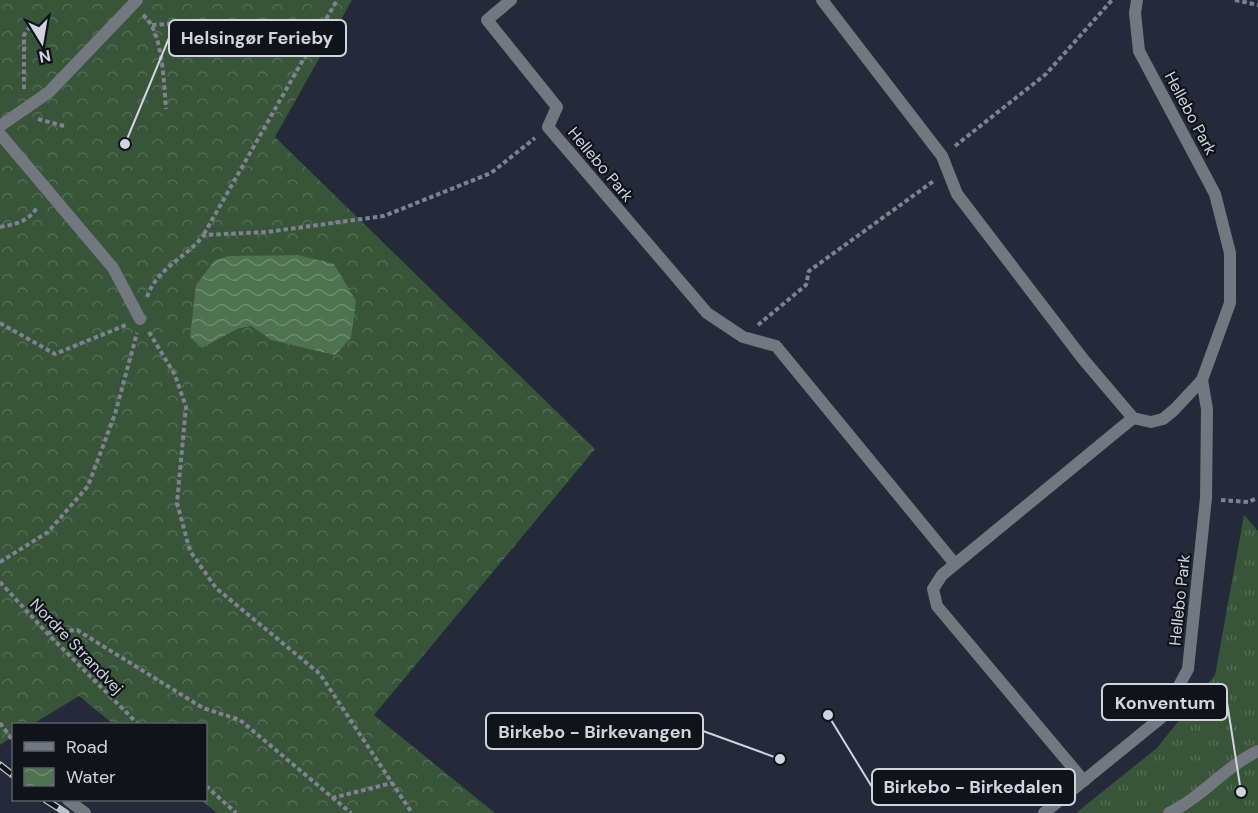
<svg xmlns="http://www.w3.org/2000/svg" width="1258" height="813" font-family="'DM Sans',sans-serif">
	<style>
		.grass { fill: url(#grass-tufts) }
		.forest { fill: url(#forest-crowns); fill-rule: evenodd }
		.water { fill: url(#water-waves) }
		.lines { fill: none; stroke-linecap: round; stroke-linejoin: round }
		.path { stroke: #7e838f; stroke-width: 4; stroke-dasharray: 4.5 3; stroke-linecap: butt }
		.service { stroke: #73777f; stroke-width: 12 }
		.minor { stroke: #73777f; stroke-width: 12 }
		.rail-casing { stroke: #bec2cd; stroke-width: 7 }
		.rail { stroke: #101319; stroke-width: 4.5; stroke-dasharray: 14; stroke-linecap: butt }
		.labels { text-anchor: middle; stroke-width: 4.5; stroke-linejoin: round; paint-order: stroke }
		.street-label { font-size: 16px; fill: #d0d4de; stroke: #101319 }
		.leader { fill: none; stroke: #d0d4de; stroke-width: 2 }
		.callout-dot { fill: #d0d4de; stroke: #101319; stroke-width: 2 }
		.callout { fill: #101319; stroke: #d0d4de; stroke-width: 2 }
		.callout-label { font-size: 18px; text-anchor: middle; font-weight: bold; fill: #d0d4de }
	</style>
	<defs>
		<pattern id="grass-tufts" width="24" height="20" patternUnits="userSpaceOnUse" patternTransform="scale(1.5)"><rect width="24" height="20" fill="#385439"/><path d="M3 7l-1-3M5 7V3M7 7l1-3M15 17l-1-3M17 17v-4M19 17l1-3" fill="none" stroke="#546c55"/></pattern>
		<pattern id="forest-crowns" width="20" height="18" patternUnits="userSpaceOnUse" patternTransform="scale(1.5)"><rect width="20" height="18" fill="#385439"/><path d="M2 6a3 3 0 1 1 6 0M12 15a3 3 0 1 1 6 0" fill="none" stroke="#546c55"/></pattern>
		<pattern id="water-waves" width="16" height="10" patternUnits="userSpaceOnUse" patternTransform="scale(1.5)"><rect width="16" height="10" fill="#4f7250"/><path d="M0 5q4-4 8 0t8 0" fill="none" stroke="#6f8c71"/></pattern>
	</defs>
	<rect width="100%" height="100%" fill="#242a39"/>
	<!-- grass -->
	<path class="grass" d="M1244,515L1258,531V813H1076L1157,748L1215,675Z"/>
	<!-- forest -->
	<path class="forest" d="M0,0H352L275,137L595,449L374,715L495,813H217L201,800H206V724H113L79,696L33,724H14L13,736L0,745ZM298,255L271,340L251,326L237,329L265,257Z"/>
	<!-- water -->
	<path class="water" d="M298,255L334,264L356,301L351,338L335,355L271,340L251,326L237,329L202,348L190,337L196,285L215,260L229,256Z"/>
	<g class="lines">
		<!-- path -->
		<g class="path">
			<path d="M1235,0L1258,5"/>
			<path d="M143,15C163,30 164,85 166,109"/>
			<path d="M152,25L169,24L210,44"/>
			<path d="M24,89V35L29,28"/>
			<path d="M38,119L64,126"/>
			<path d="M955,146L1046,74L1112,0"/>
			<path d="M0,227C17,224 29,221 38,206"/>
			<path d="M204,234L337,0"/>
			<path d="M147,297C157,268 186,258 204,235L267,232L384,216L491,173L535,138"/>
			<path d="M0,323L55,354L126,325"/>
			<path d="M758,325L806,285L809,271L935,180"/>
			<path d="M149,332L175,375L186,407L177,503L190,551L216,588L320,674L412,813"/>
			<path d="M1221,500L1248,502L1255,499"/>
			<path d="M0,562L48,532L88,486L115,414L137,333"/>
			<path d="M0,582L47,633L138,724"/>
			<path d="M47,633L77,630L203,708L240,720L351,813"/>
			<path d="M0,723L14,742"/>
			<path d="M206,786L236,813"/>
			<path d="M332,798L392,783"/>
		</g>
		<!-- service -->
		<g class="service">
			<path d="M0,126L49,92L137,0"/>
			<path d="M0,134L113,268L140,319"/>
			<path d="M1169,813C1202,797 1225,767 1258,751"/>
		</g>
		<!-- minor -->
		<g class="minor">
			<path d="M511,0L487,20L557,107L548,127L707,313L743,337L776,346L955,564"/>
			<path d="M822,0L942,156L957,194L1083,359L1133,418L1151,422L1163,419L1174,410L1202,380L1230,303V253L1215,194L1139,51L1135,13L1137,0"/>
			<path d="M1084,781L937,606L933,589L942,575L1133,418"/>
			<path d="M68,800L85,813"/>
			<path d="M1044,813L1162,717L1188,669L1206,498L1207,409L1202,380"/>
		</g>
		<!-- rail casing -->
		<g class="rail-casing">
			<g id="rail">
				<path d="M0,765L14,776"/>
				<path d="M46,800L66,813"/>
			</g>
		</g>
		<!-- rail -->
		<use href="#rail" class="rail"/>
	</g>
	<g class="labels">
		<!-- street labels -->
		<g class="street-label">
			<text transform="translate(1191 113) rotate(62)" y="6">Hellebo Park</text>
			<text transform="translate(601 164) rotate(50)" y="6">Hellebo Park</text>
			<text transform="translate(1179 600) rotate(-84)" y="6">Hellebo Park</text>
			<text transform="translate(77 646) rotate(46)" y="6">Nordre Strandvej</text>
		</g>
	</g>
	<!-- callouts -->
	<path class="leader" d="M125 144L169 38M1241 792L1227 702M780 759L703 731M828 715L872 787"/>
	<g class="callout-dot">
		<circle cx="125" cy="144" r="6"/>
		<circle cx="1241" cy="792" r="6"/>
		<circle cx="780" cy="759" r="6"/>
		<circle cx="828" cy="715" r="6"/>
	</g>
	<g class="callout">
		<rect x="169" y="20" width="177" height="36" rx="6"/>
		<rect x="1102" y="684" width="125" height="36" rx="6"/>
		<rect x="486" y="713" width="217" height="36" rx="6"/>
		<rect x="872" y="769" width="203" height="36" rx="6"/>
	</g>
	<g class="callout-label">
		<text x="257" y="44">Helsingør Ferieby</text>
		<text x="1165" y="709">Konventum</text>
		<text x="595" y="738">Birkebo - Birkevangen</text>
		<text x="973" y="793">Birkebo - Birkedalen</text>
	</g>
	<!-- legend -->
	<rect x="12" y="723" width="195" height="78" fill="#101319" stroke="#5d6068" stroke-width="1.5"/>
	<rect x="24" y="742" width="30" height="9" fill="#73777f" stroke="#5d6068" stroke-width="1.5"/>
	<text x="66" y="753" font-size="18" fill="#d0d4de">Road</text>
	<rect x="24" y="768" width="30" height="18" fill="url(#water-waves)" stroke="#5d6068" stroke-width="1.5"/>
	<text x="66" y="783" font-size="18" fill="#d0d4de">Water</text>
	<!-- north arrow -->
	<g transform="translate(42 42) rotate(169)" stroke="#101319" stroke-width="4.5" paint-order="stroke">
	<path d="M0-4.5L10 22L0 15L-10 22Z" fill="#d0d4de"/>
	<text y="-9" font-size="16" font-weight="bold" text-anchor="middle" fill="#d0d4de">N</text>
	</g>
</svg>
